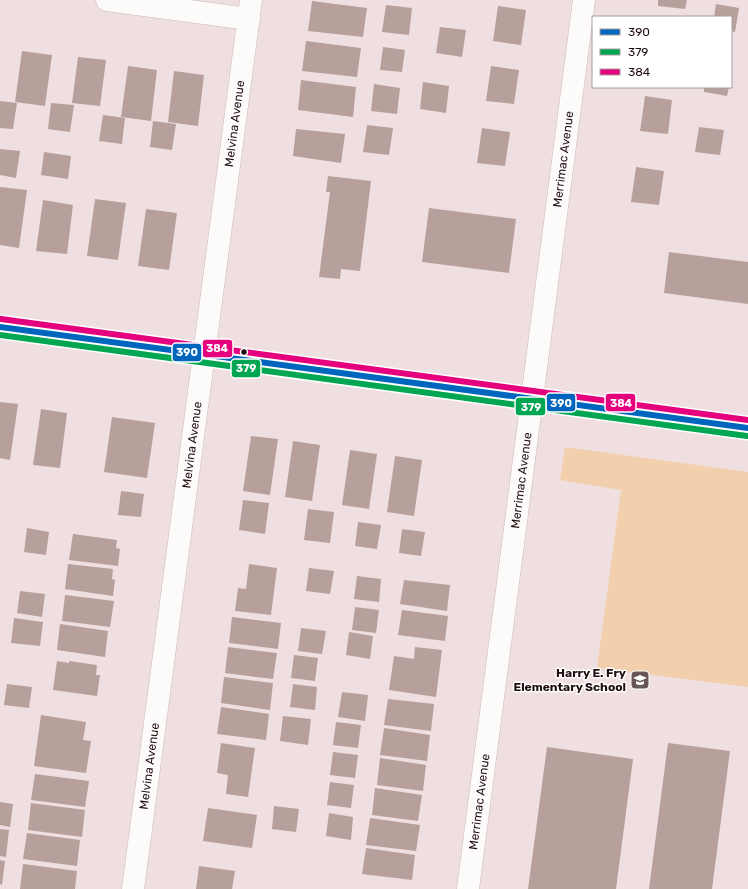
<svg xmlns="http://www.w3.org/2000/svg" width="748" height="889" font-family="Rubik,sans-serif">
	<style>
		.green { fill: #f2d0ad }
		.building { fill: #b79f9c }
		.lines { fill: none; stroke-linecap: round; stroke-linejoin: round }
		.minor-casing { stroke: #cbb9bb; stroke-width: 23 }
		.major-casing { stroke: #b4a5ae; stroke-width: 23 }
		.minor { stroke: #fdfafa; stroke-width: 22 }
		.major { stroke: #efeaee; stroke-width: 22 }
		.bus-1-casing { stroke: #fff; stroke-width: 9 }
		.bus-2-casing { stroke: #fff; stroke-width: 9 }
		.bus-3-casing { stroke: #fff; stroke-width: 9 }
		.bus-1 { stroke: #0065bd; stroke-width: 6 }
		.bus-2 { stroke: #00a651; stroke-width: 6 }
		.bus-3 { stroke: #e5007d; stroke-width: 6 }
		.bus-dot { fill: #1f0d10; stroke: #fff; stroke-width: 1.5 }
		.labels { text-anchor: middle; stroke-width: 3; stroke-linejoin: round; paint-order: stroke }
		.street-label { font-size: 12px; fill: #1f0d10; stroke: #fff }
		.poi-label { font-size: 12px; font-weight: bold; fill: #1f0d10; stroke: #fff; text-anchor: end }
		.line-badge { stroke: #fff; stroke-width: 1.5 }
		.badge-label { font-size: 11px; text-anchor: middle; font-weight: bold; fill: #fff }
	</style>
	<rect width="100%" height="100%" fill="#f0dfe0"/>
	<!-- green -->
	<path class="green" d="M565,447L748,472V687L597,668L621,490L560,480Z"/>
	<!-- building -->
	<g class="building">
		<path d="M658,0H687L685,9L658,6Z"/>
		<path d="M312,1L367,8L363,37L308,31Z"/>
		<path d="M716,4L739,8L735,32L731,31V17H714Z"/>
		<path d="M386,5L412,8L409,35L382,32Z"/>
		<path d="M498,6L526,10L521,45L493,41Z"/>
		<path d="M440,27L466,30L462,57L436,53Z"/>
		<path d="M306,41L361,48L357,77L302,71Z"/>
		<path d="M383,47L405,50L402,72L380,70Z"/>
		<path d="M22,51L52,55L45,106L15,102Z"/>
		<path d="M78,57L106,60L100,106L72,103Z"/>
		<path d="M128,66L157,70L151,121L121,117Z"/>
		<path d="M491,66L519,70L514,104L486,101Z"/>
		<path d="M174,71L204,75L198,126L168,122Z"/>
		<path d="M301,80L356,87L353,117L298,110Z"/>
		<path d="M423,82L449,86L446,113L420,109Z"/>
		<path d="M374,84L400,88L397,114L371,111Z"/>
		<path d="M704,87H729L727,96L704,92Z"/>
		<path d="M645,96L672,100L668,134L640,131Z"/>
		<path d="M0,101L17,103L13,129L0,128Z"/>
		<path d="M51,103L74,105L70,132L48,129Z"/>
		<path d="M103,115L125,118L122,144L99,141Z"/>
		<path d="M153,121L176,124L172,150L150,147Z"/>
		<path d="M367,125L393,128L389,155L363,152Z"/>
		<path d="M699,127L724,130L720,155L695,152Z"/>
		<path d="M482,128L510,132L505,166L477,163Z"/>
		<path d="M296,129L345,134L341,163L293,156Z"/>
		<path d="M0,149L20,151L16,178L0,175Z"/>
		<path d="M44,152L71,156L68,179L41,175Z"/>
		<path d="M636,167L664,171L659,205L631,202Z"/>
		<path d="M328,176L371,181L360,271L341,269L340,279L319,277L330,192H326Z"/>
		<path d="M0,187L27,190L19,248L0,245Z"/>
		<path d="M95,199L126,203L118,260L87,256Z"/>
		<path d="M43,200L73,205L67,254L36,251Z"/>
		<path d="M429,208L516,219L509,273L422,262Z"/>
		<path d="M146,209L177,213L169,270L138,266Z"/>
		<path d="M669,252L748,262V304L664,293Z"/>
		<path d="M0,402L18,404L10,460L0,458Z"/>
		<path d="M41,409L67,413L60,468L33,465Z"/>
		<path d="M112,417L155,423L147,478L104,472Z"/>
		<path d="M251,436L278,439L270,495L243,491Z"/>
		<path d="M293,441L320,445L312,501L285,497Z"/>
		<path d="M350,450L377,454L369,509L342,505Z"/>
		<path d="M395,456L422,460L414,516L387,512Z"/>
		<path d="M121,491L144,494L141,517L118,515Z"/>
		<path d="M243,500L269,503L265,534L239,530Z"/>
		<path d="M308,509L334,512L330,543L304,540Z"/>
		<path d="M358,522L381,525L377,549L355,546Z"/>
		<path d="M27,528L49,532L46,555L24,552Z"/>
		<path d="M402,529L425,532L421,556L399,553Z"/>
		<path d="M73,534L117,540L116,548L120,549L118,566L69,560Z"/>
		<path d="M68,564L113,569L112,579L115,580L113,596L65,589Z"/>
		<path d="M249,564L277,568L271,615L235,611L238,588L246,589Z"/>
		<path d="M309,568L334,571L330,594L306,591Z"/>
		<path d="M357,576L381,579L379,602L354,599Z"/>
		<path d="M404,580L450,585L447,611L400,604Z"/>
		<path d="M20,591L45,594L42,617L17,613Z"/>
		<path d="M65,595L114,601L110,627L62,621Z"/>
		<path d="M355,607L379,610L376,633L352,630Z"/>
		<path d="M402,610L448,616L445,641L398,635Z"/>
		<path d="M232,617L281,623L278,649L229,643Z"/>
		<path d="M14,618L43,622L40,646L11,643Z"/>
		<path d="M60,624L108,631L105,657L57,650Z"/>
		<path d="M301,628L326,631L322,654L298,651Z"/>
		<path d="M349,632L373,636L370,659L346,655Z"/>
		<path d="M228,647L277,653L273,679L225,673Z"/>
		<path d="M415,647L442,650L436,697L389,690L394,656L414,659Z"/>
		<path d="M294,655L318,658L315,681L291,678Z"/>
		<path d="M57,661L69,663V661L97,665L96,675H100L97,696L53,690Z"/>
		<path d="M224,677L273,683L270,710L221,703Z"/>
		<path d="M7,684L32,687L29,708L4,705Z"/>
		<path d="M293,684L317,687L315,710L290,707Z"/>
		<path d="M342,692L368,695L365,721L338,717Z"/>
		<path d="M388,699L434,704L431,731L384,725Z"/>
		<path d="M221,707L269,714L266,740L217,734Z"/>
		<path d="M41,715L86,722L83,740L91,741L86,773L34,766Z"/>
		<path d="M283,716L311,719L308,745L280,741Z"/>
		<path d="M336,722L361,725L358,748L333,745Z"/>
		<path d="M384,728L430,735L427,761L380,755Z"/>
		<path d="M221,743L255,748L248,797L226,794L228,775L217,773Z"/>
		<path d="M668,743L730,751L712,889H649Z"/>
		<path d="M547,747L633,759L616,889H528Z"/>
		<path d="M333,752L358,755L355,778L330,775Z"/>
		<path d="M380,758L426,765L423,791L377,785Z"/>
		<path d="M35,774L89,781L85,807L31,800Z"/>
		<path d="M330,782L354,785L351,808L327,805Z"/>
		<path d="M375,788L422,795L418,821L372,815Z"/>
		<path d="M0,802L13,804L10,827L0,825Z"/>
		<path d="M31,803L85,810L82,837L28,830Z"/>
		<path d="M274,806L299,809L296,832L272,829Z"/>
		<path d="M208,808L257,815L252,848L203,841Z"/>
		<path d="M329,813L353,817L351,840L326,836Z"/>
		<path d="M370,818L420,825L416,851L366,845Z"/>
		<path d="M0,829L9,830L6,857L0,856Z"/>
		<path d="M27,833L80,840L77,866L23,859Z"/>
		<path d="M366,848L415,855L412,880L362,874Z"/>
		<path d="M0,860L5,861L2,885L0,884Z"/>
		<path d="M23,864L77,871L75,889H20Z"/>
		<path d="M199,866L235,871L232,889H196Z"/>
	</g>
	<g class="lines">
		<!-- minor casing -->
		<g class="minor-casing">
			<g id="minor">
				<path d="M107,0L249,19"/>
				<path id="s1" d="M133,889L251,0"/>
				<path id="s2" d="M468,889L584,0"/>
			</g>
		</g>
		<!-- major casing -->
		<g class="major-casing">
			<path id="major" d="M0,327L748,428"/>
		</g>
		<!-- minor -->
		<use href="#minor" class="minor"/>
		<!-- major -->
		<use href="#major" class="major"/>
		<!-- bus-1 casing -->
		<g class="bus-1-casing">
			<path id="bus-1" d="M0,327L748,428"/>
		</g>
		<!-- bus-2 casing -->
		<g class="bus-2-casing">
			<path id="bus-2" d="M0,335L747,436"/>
		</g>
		<!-- bus-3 casing -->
		<g class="bus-3-casing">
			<path id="bus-3" d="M1,319L748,420"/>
		</g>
		<!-- bus-1 -->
		<use href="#bus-1" class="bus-1"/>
		<!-- bus-2 -->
		<use href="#bus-2" class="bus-2"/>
		<!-- bus-3 -->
		<use href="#bus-3" class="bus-3"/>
	</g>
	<!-- icons -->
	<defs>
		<g id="school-square" transform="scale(1)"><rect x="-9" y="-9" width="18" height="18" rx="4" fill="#685659" stroke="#fff"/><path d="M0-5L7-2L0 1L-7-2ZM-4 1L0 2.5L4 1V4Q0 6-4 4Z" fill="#fff"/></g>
	</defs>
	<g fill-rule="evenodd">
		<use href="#school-square" x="640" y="680"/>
	</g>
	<!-- markers -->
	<circle class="bus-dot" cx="244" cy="352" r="3.5"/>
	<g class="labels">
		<!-- street labels -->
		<g class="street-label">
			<text dy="4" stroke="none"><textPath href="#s1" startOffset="772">Melvina Avenue</textPath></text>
			<text dy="4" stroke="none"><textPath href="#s2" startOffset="736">Merrimac Avenue</textPath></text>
			<text dy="4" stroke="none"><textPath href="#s1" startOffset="448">Melvina Avenue</textPath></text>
			<text dy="4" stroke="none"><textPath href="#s2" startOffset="412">Merrimac Avenue</textPath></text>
			<text dy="4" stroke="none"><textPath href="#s1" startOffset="124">Melvina Avenue</textPath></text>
			<text dy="4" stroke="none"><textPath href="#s2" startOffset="88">Merrimac Avenue</textPath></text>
		</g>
		<!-- poi labels -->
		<g class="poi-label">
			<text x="626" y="677">Harry E. Fry<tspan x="626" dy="14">Elementary School</tspan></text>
		</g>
	</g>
	<g class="line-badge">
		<rect x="202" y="339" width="31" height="19" rx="4" fill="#e5007d"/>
		<rect x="172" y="343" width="30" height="19" rx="4" fill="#0065bd"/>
		<rect x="231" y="359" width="30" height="19" rx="4" fill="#00a651"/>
		<rect x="546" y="393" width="30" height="19" rx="4" fill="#0065bd"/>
		<rect x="605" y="393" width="31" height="19" rx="4" fill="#e5007d"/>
		<rect x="515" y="397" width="31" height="19" rx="4" fill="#00a651"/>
	</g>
	<g class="badge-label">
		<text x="217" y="352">384</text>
		<text x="187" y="356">390</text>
		<text x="246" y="372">379</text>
		<text x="561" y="407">390</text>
		<text x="621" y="407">384</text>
		<text x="531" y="411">379</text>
	</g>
	<!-- legend -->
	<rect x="592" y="16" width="140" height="72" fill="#ffffff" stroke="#a59e9f"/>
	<rect x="600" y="29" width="20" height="6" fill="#0065bd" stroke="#a59e9f"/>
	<text x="628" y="36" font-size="12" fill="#1f0d10">390</text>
	<rect x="600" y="49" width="20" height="6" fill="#00a651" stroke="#a59e9f"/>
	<text x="628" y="56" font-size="12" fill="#1f0d10">379</text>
	<rect x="600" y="69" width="20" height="6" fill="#e5007d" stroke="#a59e9f"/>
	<text x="628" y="76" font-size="12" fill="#1f0d10">384</text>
</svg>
